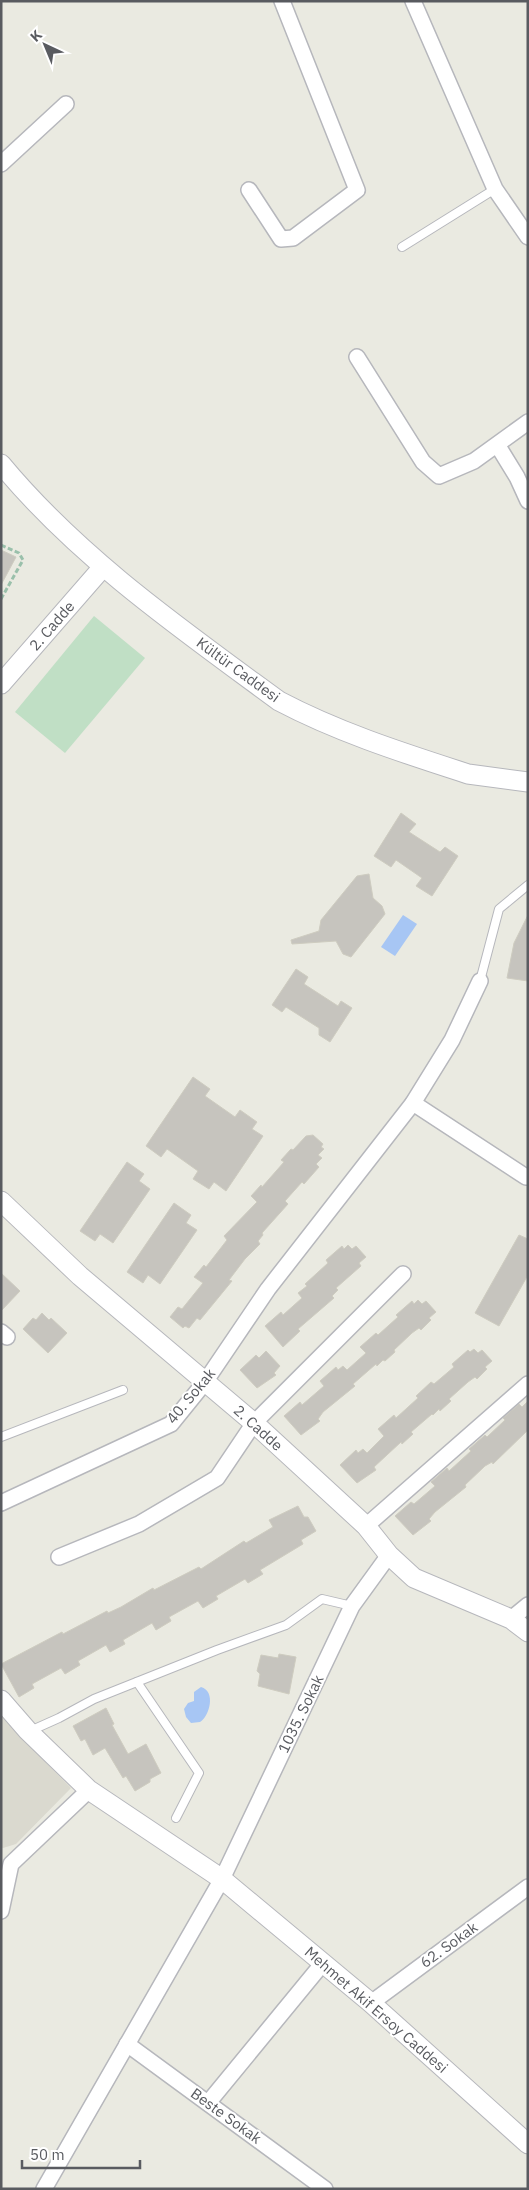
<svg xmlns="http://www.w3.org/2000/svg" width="529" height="2190" font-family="'IBM Plex Sans',sans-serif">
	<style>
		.education { fill: #dad9cf }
		.green { fill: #c0dfc5 }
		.water { fill: #a7c6f4 }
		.building { fill: #c6c4be; stroke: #ceccc0 }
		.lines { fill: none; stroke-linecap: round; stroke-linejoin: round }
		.service-casing { stroke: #b6b7bc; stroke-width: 10 }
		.minor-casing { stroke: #b6b7bc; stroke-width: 18 }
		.tertiary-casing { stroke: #b6b7bc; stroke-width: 21 }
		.path { stroke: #9ac0ab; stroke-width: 3; stroke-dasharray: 5 2.5; stroke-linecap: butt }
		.service { stroke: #fff; stroke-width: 8 }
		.minor { stroke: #fff; stroke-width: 15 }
		.tertiary { stroke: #fff; stroke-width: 19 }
		.labels { text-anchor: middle; stroke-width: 4; stroke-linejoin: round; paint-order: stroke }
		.street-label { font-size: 15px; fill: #595b60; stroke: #fff }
	</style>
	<rect width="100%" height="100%" fill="#eaeae1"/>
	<!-- education -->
	<path class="education" d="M1,1713L14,1730L71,1788L16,1844L3,1848L1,1847Z"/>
	<!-- green -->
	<path class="green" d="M94,616L145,658L65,753L15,712Z"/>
	<!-- water -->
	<g class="water">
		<path d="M403,915L417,924L395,956L381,947Z"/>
		<path d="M201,1687C216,1691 210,1716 200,1722L191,1723L186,1717L184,1709L188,1703L194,1701V1692Z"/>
	</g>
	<!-- building -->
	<g class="building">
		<path d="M1,550L16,557L1,585Z"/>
		<path d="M401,813L416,824L409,832L440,852L445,847L458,856L432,896L416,886L422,878L396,860L391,867L374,856Z"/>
		<path d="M369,874L373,898L382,906L385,914L351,957L343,954L336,941L292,944L291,940L319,931L321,920L357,876Z"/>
		<path d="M528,915V981L507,978L514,943Z"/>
		<path d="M296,969L308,977L304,984L338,1006L341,1001L352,1008L330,1042L319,1035V1028L286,1007L282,1012L272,1005Z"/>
		<path d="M193,1077L210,1089L205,1096L235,1117L240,1110L257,1122L252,1129L263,1136L226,1191L214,1182L209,1189L193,1179L198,1171L167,1149L161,1157L146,1146Z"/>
		<path d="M313,1135L323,1144L321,1147L324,1149L318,1155L322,1158L316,1164L319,1167L304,1184L302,1182L285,1201L288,1204L262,1233L263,1235L258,1241L260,1244L245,1259L229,1280L232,1281L200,1320L197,1318L189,1328L185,1326L183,1328L170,1317L178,1307L182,1309L203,1283L194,1277L204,1265L206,1267L227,1240L224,1236L257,1202L251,1196L261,1185L262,1187L284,1162L281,1160L291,1149L293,1150L306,1136Z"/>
		<path d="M127,1162L144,1174L139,1181L150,1189L113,1243L100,1234L95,1241L80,1231Z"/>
		<path d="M174,1203L191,1215L186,1223L197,1230L160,1284L148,1275L143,1283L127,1272Z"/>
		<path d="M519,1235L528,1239V1275L499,1326L475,1313Z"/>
		<path d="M348,1245L352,1249L356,1246L366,1257L359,1263L361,1266L336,1288L338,1290L332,1296L334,1298L298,1329L300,1331L283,1347L265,1326L281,1312L283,1315L302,1298L298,1293L307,1286L305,1284L328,1263L326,1260L342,1246L344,1249Z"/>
		<path d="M1,1273L20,1291L1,1311Z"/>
		<path d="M418,1300L422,1304L426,1301L436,1312L429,1318L431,1320L421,1330L419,1328L412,1333L394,1350L395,1352L385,1361L383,1360L377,1366L376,1364L353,1384L355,1386L323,1412L318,1419L320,1421L301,1435L284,1416L300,1402L302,1405L324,1386L320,1381L336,1367L338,1370L343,1366L347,1370L366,1353L360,1347L376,1333L378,1335L398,1317L396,1315L412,1301L414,1304Z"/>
		<path d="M42,1313L49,1320L51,1318L67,1333L48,1353L23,1329L33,1318L36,1320Z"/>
		<path d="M474,1349L478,1353L482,1350L492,1361L485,1367L487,1369L477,1379L475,1377L468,1382L449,1399L451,1401L440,1411L439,1409L433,1415L432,1414L411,1432L413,1434L402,1444L401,1442L374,1467L376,1470L357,1483L340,1465L356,1450L358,1453L363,1449L367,1453L384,1436L378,1429L394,1415L396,1418L418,1398L416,1396L431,1382L434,1384L454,1367L452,1364L468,1350L470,1352Z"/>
		<path d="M266,1351L280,1366L274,1373L276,1375L257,1388L240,1370L256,1355L259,1358Z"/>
		<path d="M528,1401V1430L493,1464L492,1462L485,1466L465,1485L466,1487L435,1512L429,1519L431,1521L413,1535L395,1516L411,1502L414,1504L435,1486L431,1482L447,1468L449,1471L471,1451L469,1449L485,1435L487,1437L505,1420L503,1418L519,1404L522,1407Z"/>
		<path d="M298,1506L304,1517H308L316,1531L301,1540L303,1544L260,1570L263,1574L248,1583L245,1579L216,1596L218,1599L203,1608L198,1601L169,1617L171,1621L156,1630L152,1623L123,1640L125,1644L110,1652L106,1645L78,1661L80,1665L65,1674L61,1668L32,1684L34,1688L19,1697L1,1664L62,1632L63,1634L107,1611L108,1613L121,1607L153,1588L154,1590L199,1567L201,1569L244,1541L246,1543L273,1527L269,1520Z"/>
		<path d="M279,1654L296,1657L289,1694L258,1686L260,1674L257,1671L261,1655L278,1658Z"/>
		<path d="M106,1708L114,1724L112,1725L128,1754L146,1744L161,1773L150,1779V1782L135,1791L126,1776L123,1778L105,1748L93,1755L85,1739L81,1741L73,1726Z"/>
	</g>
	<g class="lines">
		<!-- service casing -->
		<g class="service-casing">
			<g id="service">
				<path d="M402,247L495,189"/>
				<path d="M480,981L499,909L528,885"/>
				<path d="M1,1437L123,1390"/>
				<path d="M137,1682L199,1773L176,1818"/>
				<path d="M30,1731L59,1718L94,1699L217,1650L286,1625L322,1599L352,1606"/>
			</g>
		</g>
		<!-- minor casing -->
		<g class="minor-casing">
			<g id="minor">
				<path d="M413,1L495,189L528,237"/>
				<path d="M1,164L66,104"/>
				<path d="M249,190L281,239L293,238L357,190L282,1"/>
				<path d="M357,357L423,462L439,476L474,461L528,422"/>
				<path d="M498,446L517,477L528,501"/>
				<path d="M413,1103L526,1177"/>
				<path d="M1,1332L7,1337"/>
				<path d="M1,1503L171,1424L205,1382L268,1289L413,1103L452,1040L480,981"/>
				<path d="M366,1526L528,1384"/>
				<path d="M59,1557L139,1524L217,1478L254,1423L403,1274"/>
				<path d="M511,1619L528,1605"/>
				<path d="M1,1911L11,1864L89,1790"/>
				<path d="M371,2003L528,1887"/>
				<path d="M127,2044L325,2189"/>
				<path d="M208,2103L323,1963"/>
				<path d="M44,2189L222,1879L352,1606L389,1555"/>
			</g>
		</g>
		<!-- tertiary casing -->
		<g class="tertiary-casing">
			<g id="tertiary">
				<path d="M1,464C79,558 181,629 279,701C336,731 397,751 459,771L468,774L528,782"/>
				<path d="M1,684L103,567"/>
				<path d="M1,1201L80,1276L254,1423L366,1526L389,1555L414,1578L511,1619L528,1632"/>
				<path d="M1,1700L28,1731L89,1790L222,1879L371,2003L528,2144"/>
			</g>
		</g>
		<!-- path -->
		<path class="path" d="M1,545L19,553L23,560L1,599"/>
		<!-- service -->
		<use href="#service" class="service"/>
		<!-- minor -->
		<use href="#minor" class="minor"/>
		<!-- tertiary -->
		<use href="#tertiary" class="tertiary"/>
	</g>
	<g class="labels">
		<!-- street labels -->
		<g class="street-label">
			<text transform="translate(52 626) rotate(-49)" y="5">2. Cadde</text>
			<text transform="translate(238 670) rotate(36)" y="5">Kültür Caddesi</text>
			<text transform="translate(191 1396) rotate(-50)" y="5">40. Sokak</text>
			<text transform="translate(258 1428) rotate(42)" y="5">2. Cadde</text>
			<text transform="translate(301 1714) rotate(-64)" y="5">1035. Sokak</text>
			<text transform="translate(449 1945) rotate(-36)" y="5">62. Sokak</text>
			<text transform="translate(376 2010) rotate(41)" y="5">Mehmet Akif Ersoy Caddesi</text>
			<text transform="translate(226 2116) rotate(36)" y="5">Beste Sokak</text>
		</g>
	</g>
	<!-- border -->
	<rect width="529" height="2190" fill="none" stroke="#595b60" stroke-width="5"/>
	<!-- north arrow -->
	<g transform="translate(45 45) rotate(316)" stroke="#ffffff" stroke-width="4" paint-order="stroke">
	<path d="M0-4L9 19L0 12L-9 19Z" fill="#595b60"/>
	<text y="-8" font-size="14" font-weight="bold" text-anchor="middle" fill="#595b60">K</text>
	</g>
	<!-- scale -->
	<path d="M22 2160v8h118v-8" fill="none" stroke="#595b60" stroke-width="2.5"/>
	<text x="30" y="2160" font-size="15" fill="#595b60" stroke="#ffffff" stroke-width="4" paint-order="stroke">50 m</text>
</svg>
